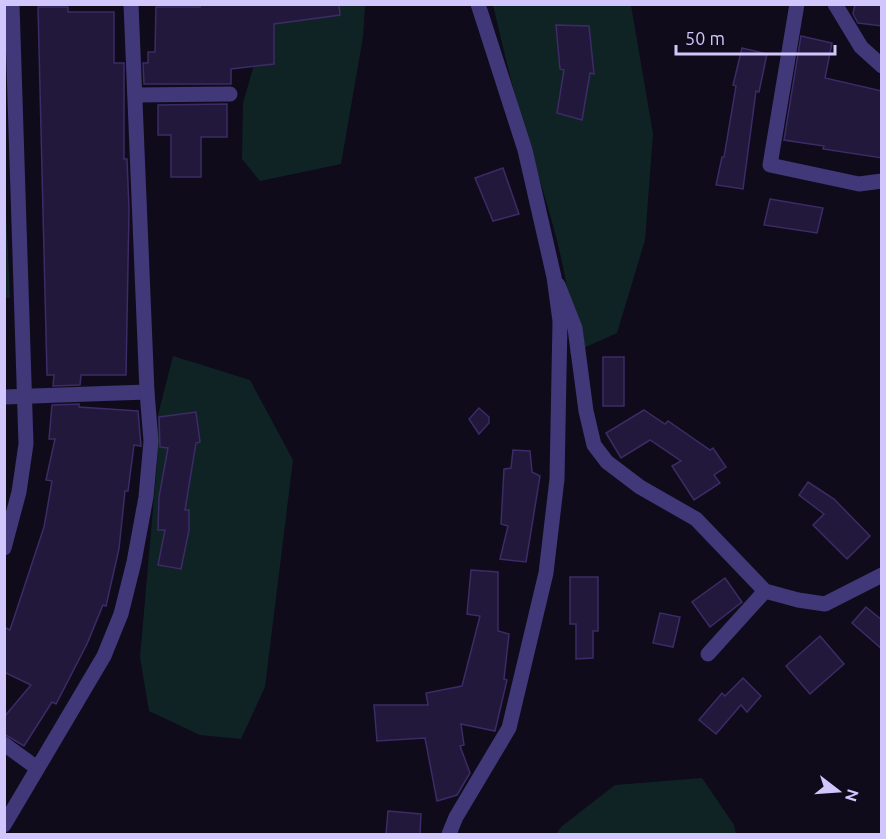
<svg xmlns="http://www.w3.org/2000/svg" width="886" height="839" font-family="Ubuntu,sans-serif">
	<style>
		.green { fill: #0f2324 }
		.building { fill: #22183b; stroke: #3c2b66; stroke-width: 1.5 }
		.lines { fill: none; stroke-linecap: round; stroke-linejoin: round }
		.minor { stroke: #403878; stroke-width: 15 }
		.tertiary { stroke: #403878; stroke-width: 15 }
	</style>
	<rect width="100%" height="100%" fill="#0f0b1a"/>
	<!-- green -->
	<g class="green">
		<path d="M271,5H365L363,37L341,164L260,181L242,159L243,103Z"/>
		<path d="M493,5H631L653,134L645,240L617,333L570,354C576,276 542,194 522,121C511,82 502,43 493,5Z"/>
		<path d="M4,167L10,298H4Z"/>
		<path d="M173,356L250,380L293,460L265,687L241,739L200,735L149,711L140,657L157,464L158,415Z"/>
		<path d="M702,778L734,825L736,834H556L561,827L615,785Z"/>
	</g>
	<!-- building -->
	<g class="building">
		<path d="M200,4H339L340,15L274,24V64L231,69V84H144L143,63H148V52H155L156,7H200Z"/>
		<path d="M855,4H882V26L858,23L853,14Z"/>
		<path d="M38,7H68V12H114V63H124V159H127L129,210L126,375H81L80,385L53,386L54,375H47Z"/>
		<path d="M556,25L589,26L594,74L590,73L582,120L557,113L564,70L560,69Z"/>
		<path d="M801,36L832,43L825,78L882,91V158L823,149L824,146L784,140Z"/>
		<path d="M742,48L767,54L759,92L756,91L743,189L716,185L722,157H724L736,86L733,85Z"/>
		<path d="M227,104V137H201V177H171V135H158V105Z"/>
		<path d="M503,168L519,214L493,221L475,178Z"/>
		<path d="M770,199L823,208L817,233L764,225Z"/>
		<rect x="603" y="357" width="21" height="49"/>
		<path d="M79,404V407L138,411L141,446L134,445L128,491H125L119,549L106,606L103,605L87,644L56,704L52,702L24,746L4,734V717L31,685L4,672V627L10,630L44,527L52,481L46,480L55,439H49L52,405Z"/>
		<path d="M479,408L489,417V423L479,434L469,419Z"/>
		<path d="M644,410L665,424L668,421L710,450L713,448L726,467L714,475L720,483L694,500L672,466L681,461L650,440L621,458L606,433Z"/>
		<path d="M196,412L200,442L196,443L185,510H189V530L181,569L158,565L165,530H158L159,497L168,448L160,447L159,417Z"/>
		<path d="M513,450L530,451L532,472L540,476L526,562L500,559L508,526L501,524L504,469L511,468Z"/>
		<path d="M808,482L834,499L870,536L847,559L813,525L824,514L799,495Z"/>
		<path d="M471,570L498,572V631L509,634L504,679L507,680L495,731L461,724L464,745L460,746L470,773L457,795L437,801L425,738L377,741L374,705H428L426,693L462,686L480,616L467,614Z"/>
		<path d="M570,577H598V631H593V658L576,659V624H570Z"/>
		<path d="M725,578L742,602L710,627L692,602Z"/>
		<path d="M866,607L882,620V649L852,623Z"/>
		<path d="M660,613L680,617L673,647L653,643Z"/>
		<path d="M820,636L844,664L810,694L786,666Z"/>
		<path d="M743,678L761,696L747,712L741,705L716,734L699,720L722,693L725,696Z"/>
		<path d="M388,811L421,814L420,834H386Z"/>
	</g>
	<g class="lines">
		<!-- minor -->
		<g class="minor">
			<path d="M797,4L770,165L859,184L882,181"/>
			<path d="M835,4L861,47L882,66"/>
			<path d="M135,95L230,94"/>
			<path d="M558,285L575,328L586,411L594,445L607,462L640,487L696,519L765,591L798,600L825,604L882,575"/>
			<path d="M4,397L147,392"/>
			<path d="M4,548L19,492L26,444L12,4"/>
			<path d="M708,654L765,591"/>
			<path d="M4,744L37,768"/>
			<path d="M4,825L104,656L121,614L134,562L146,497L151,441L147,392L131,4"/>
		</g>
		<!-- tertiary -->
		<path class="tertiary" d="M449,834L456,817L509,728L546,573L557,479L560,321L554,277L525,150L478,4"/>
	</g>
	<!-- border -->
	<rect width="886" height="839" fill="none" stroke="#d2c7fd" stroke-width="12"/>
	<!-- north arrow -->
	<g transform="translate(838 791) rotate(107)" stroke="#0f0b1a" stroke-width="4.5" paint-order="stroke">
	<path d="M0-4.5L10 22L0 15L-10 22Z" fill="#d2c7fd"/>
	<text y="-9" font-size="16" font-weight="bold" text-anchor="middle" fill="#d2c7fd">N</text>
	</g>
	<!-- scale -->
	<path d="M676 45v9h159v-9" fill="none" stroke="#d2c7fd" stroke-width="3"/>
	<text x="685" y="45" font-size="18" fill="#d2c7fd" stroke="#0f0b1a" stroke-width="4.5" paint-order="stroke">50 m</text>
</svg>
